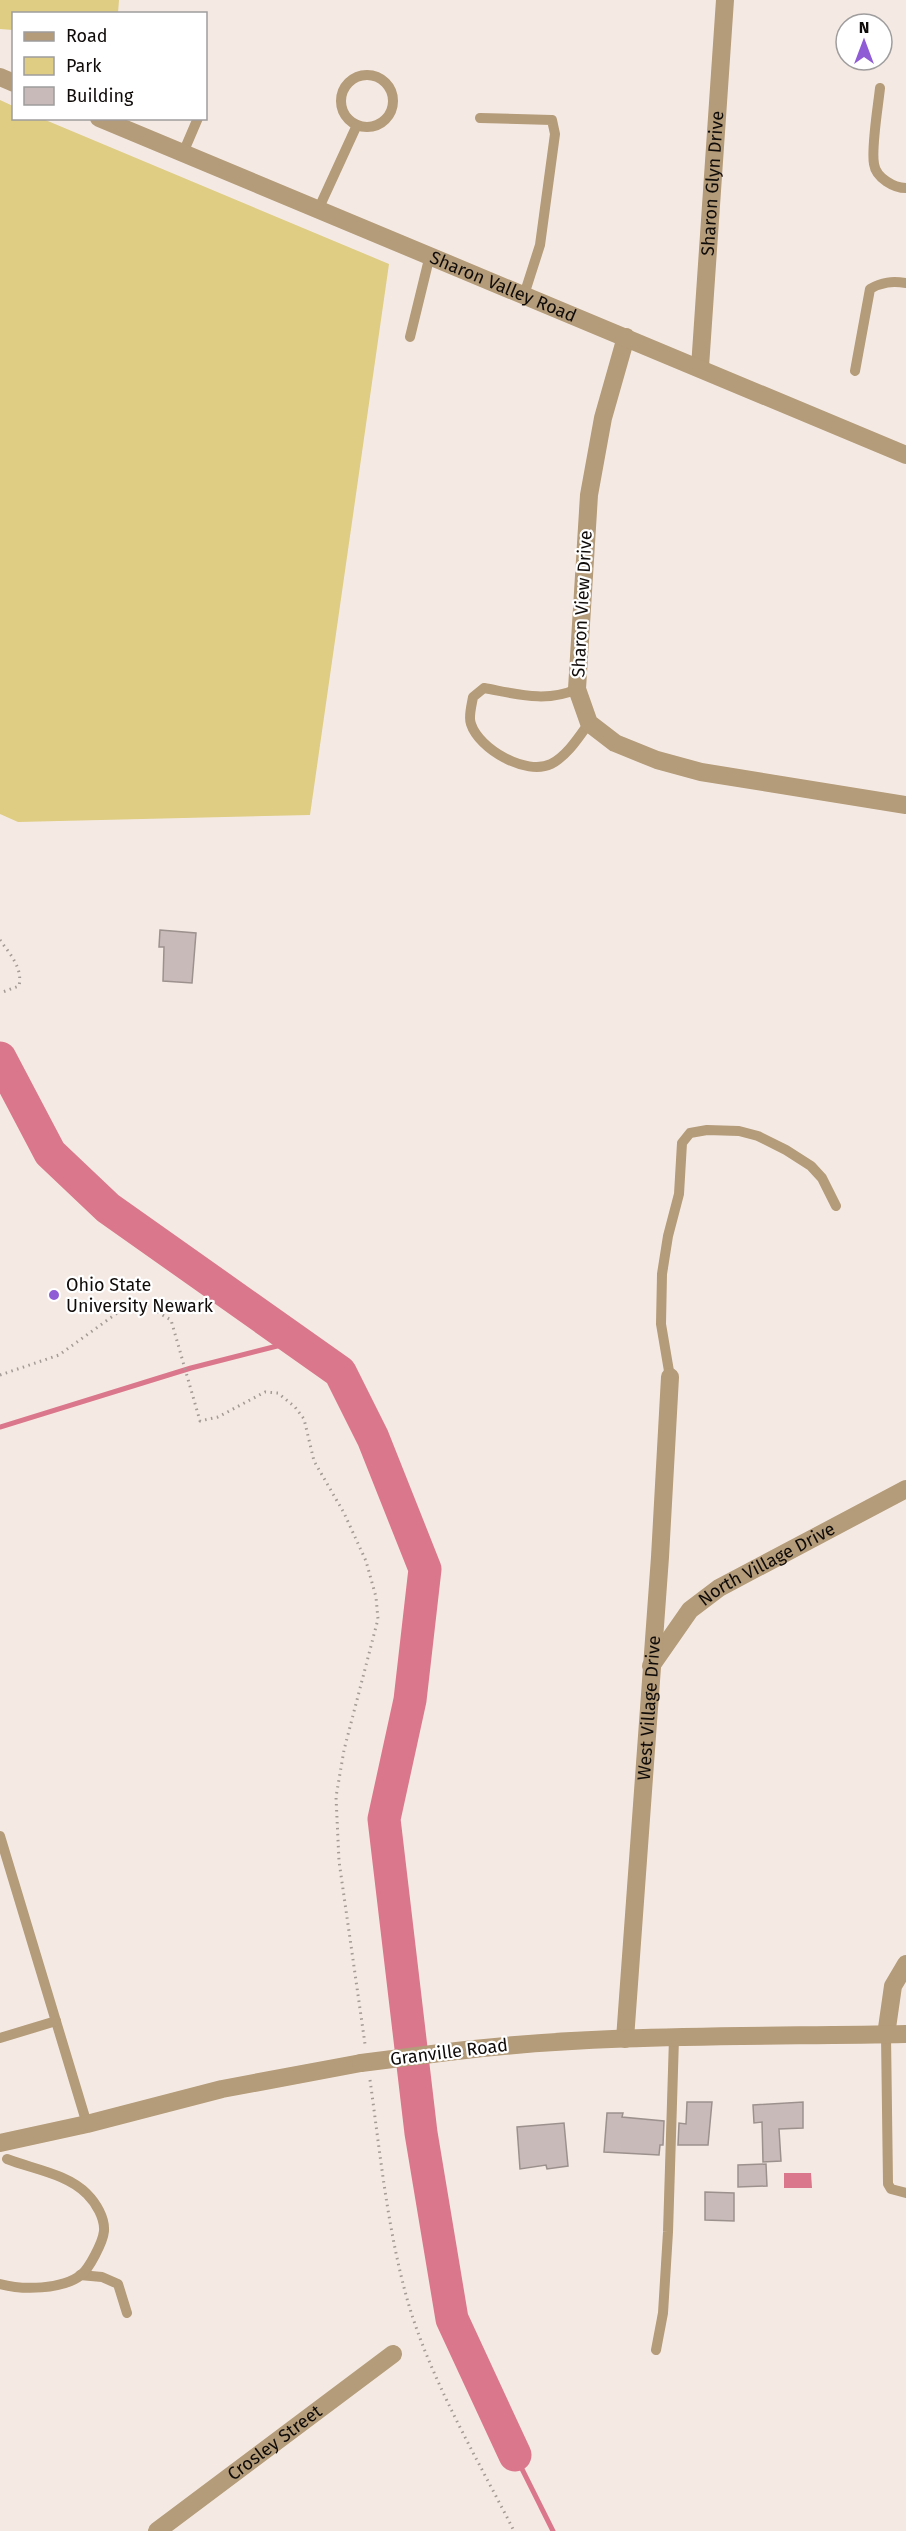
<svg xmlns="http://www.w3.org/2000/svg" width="906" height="2531" font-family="'Fira Sans',sans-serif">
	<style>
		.green { fill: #decd82 }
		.water { fill: #da778c }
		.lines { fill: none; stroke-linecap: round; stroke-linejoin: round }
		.stream { stroke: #da778c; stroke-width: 5 }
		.river { stroke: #da778c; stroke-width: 33 }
		.building { fill: #c7bab8; stroke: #9d918e; stroke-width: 1.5 }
		.path { stroke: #a49b96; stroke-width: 3; stroke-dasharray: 1.5 4.5; stroke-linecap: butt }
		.service { stroke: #b49b79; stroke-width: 10 }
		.minor { stroke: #b49b79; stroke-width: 18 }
		.tertiary { stroke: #b49b79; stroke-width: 18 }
		.tertiary-bridge { stroke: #b49b79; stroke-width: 18 }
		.poi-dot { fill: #8f5cd5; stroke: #fff; stroke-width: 2 }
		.labels { text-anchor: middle; stroke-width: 4.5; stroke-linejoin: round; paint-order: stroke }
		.street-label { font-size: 18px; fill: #0f0b09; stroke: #fff }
		.poi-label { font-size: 18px; fill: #0f0b09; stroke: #fff; text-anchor: start }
	</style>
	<rect width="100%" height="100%" fill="#f5eae3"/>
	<!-- green -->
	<g class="green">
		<path d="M0,0H119L118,13L14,14L13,30L0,29Z"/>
		<path d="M0,100L13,106L14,118L43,119L389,264L310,815L18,822L0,814Z"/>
	</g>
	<!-- water -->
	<path class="water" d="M784,2173H811L812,2188H784Z"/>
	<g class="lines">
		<!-- stream -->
		<g class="stream">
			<path d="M0,1427L191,1368L297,1341"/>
			<path d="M515,2455L553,2531"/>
		</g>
		<!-- river -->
		<path class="river" d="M0,1058L50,1153L108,1208L340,1372L373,1438L425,1569L410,1700L384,1819L421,2133L452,2319L515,2455"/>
	</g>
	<!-- building -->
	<g class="building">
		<path d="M160,930L196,933L192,983L163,981L164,947H159Z"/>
		<path d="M687,2102H712L708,2145H678L679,2123L686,2124Z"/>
		<path d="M803,2102V2128L779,2129L781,2161L763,2162L762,2122L754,2123L753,2105Z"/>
		<path d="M607,2113H623L622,2117L664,2121L663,2145H660L659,2155L604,2152Z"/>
		<path d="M564,2123L568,2166L547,2169L546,2165L520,2169L517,2127Z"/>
		<path d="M766,2164L767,2186L738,2187V2165Z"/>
		<path d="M705,2192L734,2193V2221L705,2220Z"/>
	</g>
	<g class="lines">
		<!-- path -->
		<g class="path">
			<path d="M0,940C10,954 23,968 19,986L0,993"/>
			<path d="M0,1375L59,1355L131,1303H142L171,1320L200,1421L218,1417L265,1392L278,1393L295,1407L304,1419L314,1461L344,1513L366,1561L376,1597L378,1619L344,1750L336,1797L339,1861L365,2044"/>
			<path d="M370,2080C380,2152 387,2225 406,2295C428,2376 476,2456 514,2531"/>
		</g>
		<!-- service -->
		<g class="service">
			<circle cx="367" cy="101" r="26"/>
			<path d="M880,88C878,107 871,148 874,164C876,178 894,188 906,188"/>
			<path d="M480,118L552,120L555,134L540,245L524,295"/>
			<path d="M183,153L198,118"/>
			<path d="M318,210L357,125"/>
			<path d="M410,337L430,255"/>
			<path d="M855,371L870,289C882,282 892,281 906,283"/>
			<path d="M577,689C546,703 517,694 484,688L473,697C472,704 468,717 471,724C479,749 526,776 551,764C567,756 579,737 589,723"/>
			<path d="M670,1377L661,1324L662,1274L668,1236L679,1194L682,1143L690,1133L707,1130L739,1131L758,1136L786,1150L811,1166L822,1178L836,1206"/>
			<path d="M0,1836L87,2124"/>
			<path d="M886,2035L888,2184L891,2189L906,2193"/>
			<path d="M0,2038L56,2021"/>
			<path d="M80,2275L102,2277L118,2284L127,2313"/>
			<path d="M0,2284C22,2290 62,2290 81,2275C89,2269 103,2242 104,2231C105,2218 96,2203 87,2194C68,2174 33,2169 7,2159"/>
			<path d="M656,2350L663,2313L668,2232L674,2038"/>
		</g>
		<!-- minor -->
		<g class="minor">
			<path d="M626,337L603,418L589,495L577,689L589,723L615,743L657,760L701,772L906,805"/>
			<path id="s1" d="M700,367L725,0"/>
			<path id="s2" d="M651,1666L690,1610L719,1588L906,1489"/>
			<path d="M886,2035L893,1986L906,1964"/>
			<path id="s3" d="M625,2039L660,1557L670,1377"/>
			<path id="s4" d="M157,2531L393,2354"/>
		</g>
		<!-- tertiary -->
		<g class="tertiary">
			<path d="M0,77L14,83"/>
			<path id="s5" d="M99,118L906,455"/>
			<path d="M448,2052C600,2033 754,2037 906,2034"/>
			<path d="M0,2143L87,2124L222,2089L361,2063"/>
		</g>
		<!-- tertiary-bridge -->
		<path class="tertiary-bridge" d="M361,2063L448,2052"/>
	</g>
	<!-- markers -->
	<circle class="poi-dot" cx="54" cy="1295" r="6"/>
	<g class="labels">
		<!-- street labels -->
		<g class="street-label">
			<text dy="6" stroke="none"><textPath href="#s1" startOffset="184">Sharon Glyn Drive</textPath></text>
			<text dy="6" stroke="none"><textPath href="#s5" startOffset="438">Sharon Valley Road</textPath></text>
			<text transform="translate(582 604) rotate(-87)" y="6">Sharon View Drive</text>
			<text dy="6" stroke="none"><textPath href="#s2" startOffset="158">North Village Drive</textPath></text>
			<text dy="6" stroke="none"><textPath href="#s3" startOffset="332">West Village Drive</textPath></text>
			<text transform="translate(449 2052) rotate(-7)" y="6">Granville Road</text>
			<text dy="6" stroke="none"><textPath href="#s4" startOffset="147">Crosley Street</textPath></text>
		</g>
		<!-- poi labels -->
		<g class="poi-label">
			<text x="66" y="1291">Ohio State<tspan x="66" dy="21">University Newark</tspan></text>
		</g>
	</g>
	<!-- legend -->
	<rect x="12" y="12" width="195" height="108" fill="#ffffff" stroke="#9f9d9d" stroke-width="1.5"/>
	<rect x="24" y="32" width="30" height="9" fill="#b49b79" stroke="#9f9d9d" stroke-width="1.5"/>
	<text x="66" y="42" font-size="18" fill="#0f0b09">Road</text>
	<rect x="24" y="57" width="30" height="18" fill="#decd82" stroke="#9f9d9d" stroke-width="1.5"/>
	<text x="66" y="72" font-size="18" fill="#0f0b09">Park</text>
	<rect x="24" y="87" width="30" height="18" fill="#c7bab8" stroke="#9f9d9d" stroke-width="1.5"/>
	<text x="66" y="102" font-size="18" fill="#0f0b09">Building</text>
	<!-- north arrow -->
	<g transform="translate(864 42)"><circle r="28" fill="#ffffff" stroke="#9f9d9d" stroke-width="1.5"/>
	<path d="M0-4.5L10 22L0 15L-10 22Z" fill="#8f5cd5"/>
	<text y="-9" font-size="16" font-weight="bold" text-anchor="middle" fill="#0f0b09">N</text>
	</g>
</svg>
